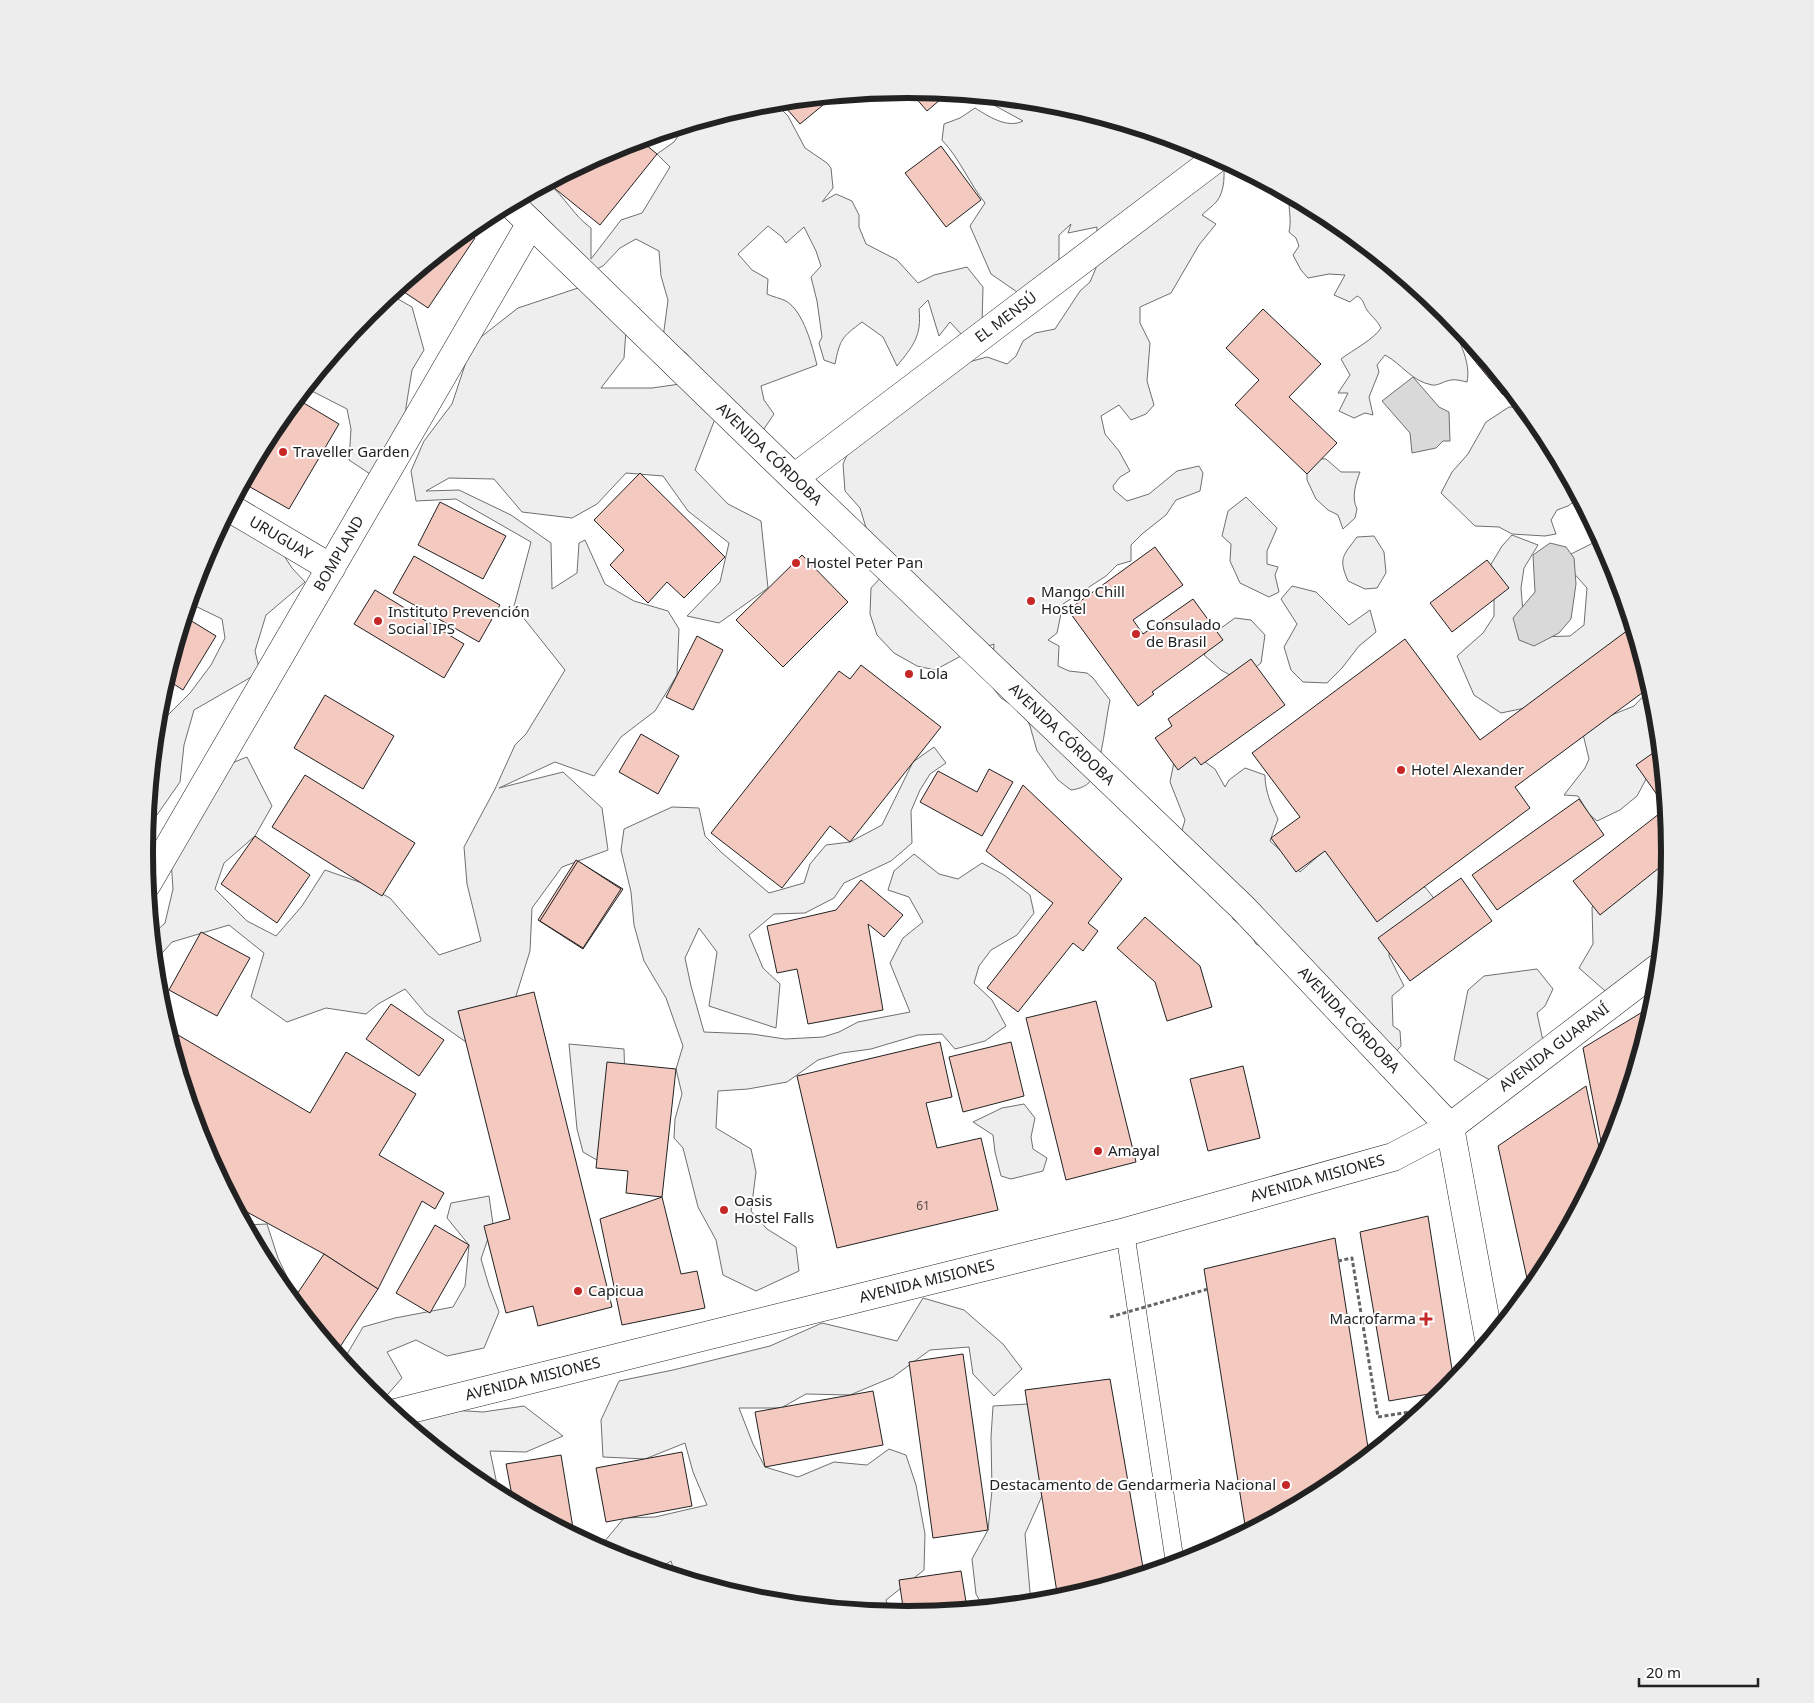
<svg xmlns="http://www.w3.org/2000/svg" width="1814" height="1703" font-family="'Noto Sans',sans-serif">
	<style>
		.green { fill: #eee; stroke: #6f6f6f }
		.water { fill: #d9d9d9; stroke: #6f6f6f }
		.building { fill: #f3c9c0; stroke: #222 }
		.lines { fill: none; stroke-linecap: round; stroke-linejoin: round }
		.lane-casing { stroke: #222; stroke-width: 19 }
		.street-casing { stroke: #222; stroke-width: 29 }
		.secondary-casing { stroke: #222; stroke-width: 29 }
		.path { stroke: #646464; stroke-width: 3; stroke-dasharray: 4 2.5; stroke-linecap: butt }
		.lane { stroke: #fff; stroke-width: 18 }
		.street { stroke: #fff; stroke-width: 28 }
		.secondary { stroke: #fff; stroke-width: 28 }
		.path-bridge { stroke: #646464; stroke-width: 3; stroke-dasharray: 4 2.5; stroke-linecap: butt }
		.poi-dot { fill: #c62828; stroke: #fff; stroke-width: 2 }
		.labels { text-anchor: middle; stroke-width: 4; stroke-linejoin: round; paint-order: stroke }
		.number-label { font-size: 12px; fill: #564c4a }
		.street-label { font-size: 15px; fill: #222; stroke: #fff }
		.poi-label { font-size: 15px; fill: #222; stroke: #fff; text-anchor: start }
		.rim { fill: none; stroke: #222; stroke-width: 6 }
	</style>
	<rect width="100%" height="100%" fill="#fff"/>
	<!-- green -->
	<g class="green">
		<path d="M979,96L1056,103L1199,147L1223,160C1225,172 1225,191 1217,201C1213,206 1207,210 1202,215L1216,224L1199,245L1171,293L1140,307V323L1150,343L1147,381L1154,405L1146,414L1131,420L1119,405L1101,416L1105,434L1119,451L1130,471L1120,477L1113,486L1114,490L1127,501L1149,494L1177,471L1199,466L1203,473L1200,491L1176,500L1166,515L1142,534L1131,545V561L1117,565L1106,576L1063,604L1057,633L1048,640L1059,646L1058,666L1069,671L1087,673L1093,678L1110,700C1105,723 1103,757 1093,777C1089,786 1079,789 1071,790L1058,780L1037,751L1030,726L1024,713L1001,698L985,678L993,658L994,644L961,656L935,670L917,666L894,653L877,635L870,614L871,588L883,575L867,531L860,508L845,491L843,464L847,455L936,371L987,357L1007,364L1016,356L1023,341L1035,333L1055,329L1080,291L1090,282L1096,268L1097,227L1068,233L1071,224L1059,235V266L1020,294L991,274L970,226L985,203C969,183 960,159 942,140L944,124L960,118L975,108C988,116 1007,129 1023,121L979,97Z"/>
		<path d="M774,102L788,116L805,148L827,163L831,168L833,188L822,202L836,194L852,201L859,215V227L866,244L897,260L918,283L934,275L967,267L983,287L982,323L962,335L950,322L939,336L928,300L919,309C922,336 913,346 897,366L883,337L862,322C842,337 840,339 835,364L824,360L819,343L822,337L817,301L811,277L821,266L816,251L804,227L786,243L782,237L768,226L738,254L752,270L768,279L767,294C773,297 780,298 786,301C804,312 812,346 817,365L761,386L764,400L774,414L764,429L749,436L703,373L686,353L663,338L668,300L661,276L659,251L636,239L620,248L603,266L584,275L517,199L548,183C565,197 574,216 591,228V259L621,220L642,213L670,167L657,154L674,142L685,126L758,103Z"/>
		<path d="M1289,195L1331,217L1374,253L1373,257L1379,267L1399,273L1447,312L1456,324L1454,328C1460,344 1471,363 1467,382C1462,381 1456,379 1451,380C1444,381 1438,386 1432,385C1411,381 1402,364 1385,355L1377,365L1379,372L1369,397L1373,415L1365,413L1354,418L1339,411L1348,393H1338L1350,375L1341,359C1354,349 1373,340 1381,328C1377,320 1371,316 1367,310C1363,304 1364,299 1357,296L1350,302L1334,295L1345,275L1329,274L1308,278L1301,270L1293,255L1299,246L1296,238L1289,232C1292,221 1288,207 1289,195Z"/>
		<path d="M578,288L627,317L624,358L601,388H652L694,382L715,419L695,470L728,504L761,521L768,588L719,623L687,616L720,582L729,543L688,511L663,476L626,473L597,504L572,518L522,512L494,479L449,478L426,491L459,490L511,515L551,543L552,589L577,573L579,543L585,540L605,584L634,601L668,611L679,629L677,675L655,711L621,737L594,776L555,762L499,788L563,772L602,808L608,850L562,867L532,908L530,951L516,996L502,1024L466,1042L426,1014L405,989L378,1004L366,1014L326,1008L287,1022L251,997L264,953L229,925L172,942L155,961L152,935L165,923L173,889L170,845L214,770L247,757L272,806L255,836L224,863L215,889L247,921L276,936L302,906L325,870L362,883L390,898L439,955L481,941L467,884L464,847L495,789L515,745L526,734L565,670L514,606L531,542L456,499L416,501L411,471L424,441L452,404L472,344L518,308Z"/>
		<path d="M389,294L412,307L424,350L412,370L406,407L405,439L373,476L349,460L351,429L347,409L306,388L368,312Z"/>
		<path d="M1509,407H1524L1541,428L1579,498L1568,506L1557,510L1551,520L1556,534L1545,536L1512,534L1499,527L1475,526L1441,493L1452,472L1468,454L1486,422Z"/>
		<path d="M1311,458L1326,459L1341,472H1360C1356,482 1351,498 1357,509L1355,518L1343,529L1338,515L1328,510L1316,499L1307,480V474Z"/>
		<path d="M1246,497L1277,528L1267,551V564L1278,567L1275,575L1279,592L1269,597L1240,583L1230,561L1231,544L1222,536L1228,511Z"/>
		<path d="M229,509L268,531L292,568L305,582L266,615L255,651L260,672L194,710L184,745L180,782L152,822L146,833L156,732L166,717L190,693L211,665L225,638L222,619L189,603L202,559Z"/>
		<path d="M1512,535L1538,545L1524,568L1521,588L1523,613L1537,637L1570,636L1584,625L1587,588L1561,559L1601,539L1612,560L1640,652L1600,683L1525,708L1501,713L1474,695L1457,656L1483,633L1494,616V576L1490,566L1502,546Z"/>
		<path d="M1374,536L1384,552L1386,573L1377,588L1365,589L1348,581C1338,558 1343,556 1357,537Z"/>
		<path d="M1292,586L1316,592L1349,625L1370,610L1376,632L1359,646L1342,668L1327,683L1303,682L1291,670L1284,647L1297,624L1281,599Z"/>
		<path d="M1235,618L1251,620L1265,635L1261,663L1239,680L1221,670L1204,655L1208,650L1210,636Z"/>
		<path d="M1651,688L1655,703L1660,753L1637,796L1620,810L1597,821L1589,814L1578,796L1564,795L1585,768L1589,759L1582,730L1592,723L1634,706Z"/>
		<path d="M934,747L946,763L930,774L920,790L911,811L912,843L891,861L844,883L834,898L805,913L774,914L749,935L763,968L780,984L776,1028L709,1006L717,952L699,928L685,958L691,986L704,1032L752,1034L785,1039L823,1037L839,1032L858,1022L910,1012L890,963L903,938L923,922L909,897L888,890L894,871L914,854L939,874L958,879L982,863L1004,875L1030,895L1034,913L1017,935L991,950L979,966L974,983L992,1000L1006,1026L985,1041L955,1049L942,1034L918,1035L871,1049L842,1053L818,1060L787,1082L748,1089L718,1091L716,1128L751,1149L756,1172L751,1211L767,1229L796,1247L799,1271L756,1291L723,1275L716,1240L698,1207L683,1148L674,1138L675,1119L682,1094L676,1069L683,1046L666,998L644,961L634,925L631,892L621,850L624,829L672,807L699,808L705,836L721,852L769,893L804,883L810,864L826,845L850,842L882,825L913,762Z"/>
		<path d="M1191,752L1215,769L1225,787L1229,780L1245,768L1265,775C1265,791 1271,805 1278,819L1270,841L1291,860L1300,872L1326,849L1391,895L1425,887L1436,901L1390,943L1389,956L1404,986L1392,996L1393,1026L1400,1031L1401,1046L1389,1059L1304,966L1256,944L1249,932L1233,919L1232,898L1209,875H1188L1173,861L1185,820L1170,782L1174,762Z"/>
		<path d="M1669,857L1659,957L1612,997L1579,968L1593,944L1592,907L1636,875Z"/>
		<path d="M1537,969L1553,989L1545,1006L1537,1013L1543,1041L1511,1086L1488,1079L1454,1060L1468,990L1484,976Z"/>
		<path d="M569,1044L624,1049L625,1082L614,1170L583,1152L577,1129Z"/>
		<path d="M1024,1104L1035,1118L1031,1137L1033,1149L1047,1158L1043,1171L1011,1179L1001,1176L995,1152L993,1135L973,1122L1002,1108Z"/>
		<path d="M489,1196L493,1224L481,1259L489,1286L499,1312L484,1348L447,1356L416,1340L387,1352L402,1378L381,1402L367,1391L343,1361L363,1327L395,1318L453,1307L465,1286L469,1245L447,1218L451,1203Z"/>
		<path d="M267,1224L278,1258L292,1287L287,1293L273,1275L246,1225Z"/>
		<path d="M923,1298L964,1310L1003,1344L1022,1369L994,1396L973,1374L969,1347L930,1350L893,1377L850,1395L806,1394L781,1408H739L753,1444L765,1467L798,1477L834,1462L867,1465L889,1449L906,1455L916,1485L925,1534L924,1570L886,1600L890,1613L758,1600L675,1574L671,1561L658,1569L615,1556L599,1548L624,1518L655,1517L707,1505L693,1472L685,1443L645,1459L603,1457L601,1420L619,1381L673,1370L770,1346L822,1323L897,1341Z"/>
		<path d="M1028,1404L1051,1456L1042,1496L1025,1534L1030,1592L1035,1602L983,1607L976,1594L972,1559L988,1530L992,1490L991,1437L993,1406Z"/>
		<path d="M524,1406L563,1436L526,1452L490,1451L499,1494L483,1486L402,1419L416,1408L483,1412Z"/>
	</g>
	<!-- water -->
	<g class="water">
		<path d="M1413,377L1439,407L1449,412L1450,441H1443L1436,448L1412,453L1410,433L1382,401Z"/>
		<path d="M1550,543L1566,547L1574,558L1576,584L1571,619L1559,633L1534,646L1519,640L1513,618L1535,592L1533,555Z"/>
	</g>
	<!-- building -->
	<g class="building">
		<path d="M908,89L948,93L927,111Z"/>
		<path d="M898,90L885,100L878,92Z"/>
		<path d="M834,96L800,124L780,101Z"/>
		<path d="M639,139L657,154L600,225L548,183L615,147Z"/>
		<path d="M941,146L981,200L946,227L905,173Z"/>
		<path d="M466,232L475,238L428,308L398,288Z"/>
		<path d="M1263,309L1321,364L1289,397L1337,443L1307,474L1235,405L1259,380L1226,348Z"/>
		<path d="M1457,325L1510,389L1503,395L1450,331Z"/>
		<path d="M297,399L339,424L289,509L243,483L273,428Z"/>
		<path d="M640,473L725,557L684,598L667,582L648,603L610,565L624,550L594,520Z"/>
		<path d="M440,502L506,536L483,579L418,545Z"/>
		<path d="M1155,547L1183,585L1133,620L1143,634L1193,599L1223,640L1152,692L1154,694L1138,706L1068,610Z"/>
		<path d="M802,555L848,602L783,667L736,620Z"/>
		<path d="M414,556L500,605L479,642L393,593Z"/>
		<path d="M1487,560L1509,588L1452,632L1430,603Z"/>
		<path d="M375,590L464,644L444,678L354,624Z"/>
		<path d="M185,617L216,636L183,690L166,679Z"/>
		<path d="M1632,627L1650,687L1515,787L1530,808L1377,922L1325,851L1296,872L1271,838L1300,817L1252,753L1405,639L1480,740Z"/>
		<path d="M697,636L723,650L693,710L666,697Z"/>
		<path d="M1251,659L1285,705L1201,765L1195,757L1178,770L1155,738L1172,726L1168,719Z"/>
		<path d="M861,665L941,727L850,842L830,826L782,888L711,833L839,671L850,679Z"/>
		<path d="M161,695L164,697L158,708L159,702Z"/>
		<path d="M325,695L394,736L363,789L294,748Z"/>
		<path d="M641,734L679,756L658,794L619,772Z"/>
		<path d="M1660,748L1665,806L1636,765Z"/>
		<path d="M989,769L1013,782L982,836L920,802L938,771L977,792Z"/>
		<path d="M305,775L415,843L382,896L272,827Z"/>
		<path d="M1023,785L1122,879L1088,923L1098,931L1083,951L1073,943L1018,1012L987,988L1053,903L986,851Z"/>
		<path d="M1579,799L1604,835L1497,910L1472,875Z"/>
		<path d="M1664,810L1666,813L1670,852L1669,860L1600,915L1573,881Z"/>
		<path d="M255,836L310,875L277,923L221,884Z"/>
		<path d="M576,860L623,889L583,949L538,920Z"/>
		<path d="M578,861L621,889L583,948L540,921Z"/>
		<path d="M1461,878L1492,921L1410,981L1378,938Z"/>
		<path d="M861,880L903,915L884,937L868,924L883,1010L808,1024L797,969L777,973L767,926L836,910Z"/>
		<path d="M1145,917L1200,966L1212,1007L1167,1021L1155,982L1117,948Z"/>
		<path d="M201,932L250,958L217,1016L169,990Z"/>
		<path d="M534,992L612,1307L538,1326L533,1306L506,1313L484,1226L510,1219L458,1011Z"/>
		<path d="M1096,1001L1136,1162L1066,1180L1026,1018Z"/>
		<path d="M391,1004L444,1040L419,1076L366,1039Z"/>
		<path d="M1654,1005L1612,1144L1604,1157L1583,1048Z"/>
		<path d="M168,1029L310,1113L346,1052L416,1094L379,1155L444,1193L435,1209L422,1201L378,1289L324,1254L236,1206L202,1143Z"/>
		<path d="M940,1042L952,1097L926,1103L937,1148L981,1138L998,1210L837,1248L797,1076Z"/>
		<path d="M1011,1042L1024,1096L963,1112L949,1057Z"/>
		<path d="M607,1062L676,1069L662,1197L626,1193L628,1171L596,1168Z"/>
		<path d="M1243,1066L1260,1138L1208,1151L1190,1079Z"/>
		<path d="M1586,1086L1602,1162L1543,1272L1528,1283L1498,1146Z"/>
		<path d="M662,1197L681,1274L697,1271L705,1308L622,1325L600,1219Z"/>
		<path d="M1428,1216L1454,1382L1446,1391L1389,1401L1360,1232Z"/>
		<path d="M435,1225L469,1245L430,1313L396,1293Z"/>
		<path d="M1335,1238L1369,1454L1331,1486L1246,1531L1204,1269Z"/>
		<path d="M324,1254L378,1289L336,1353L293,1300Z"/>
		<path d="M963,1354L988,1530L933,1538L909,1362Z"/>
		<path d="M1110,1379L1144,1573L1058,1599L1025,1390Z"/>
		<path d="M873,1391L883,1445L765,1467L755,1412Z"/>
		<path d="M682,1452L692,1506L606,1522L596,1468Z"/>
		<path d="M561,1455L574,1534L513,1501L506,1464Z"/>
		<path d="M961,1571L967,1608L904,1614L899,1580Z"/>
	</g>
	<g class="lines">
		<!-- lane casing -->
		<g class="lane-casing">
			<path id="lane" d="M1125,1232L1175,1563"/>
		</g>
		<!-- street casing -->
		<g class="street-casing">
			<g id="street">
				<path id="s1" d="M794,478L1218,157"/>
				<path id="s2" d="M230,508L331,568"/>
				<path id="s3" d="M147,884L531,223"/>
			</g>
		</g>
		<!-- secondary casing -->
		<g class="secondary-casing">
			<g id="secondary">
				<path id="s4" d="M510,203L794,478L1243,908L1450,1127L1489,1339"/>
				<path id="s5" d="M395,1413L1125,1232L1393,1157L1450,1127L1658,968"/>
			</g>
		</g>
		<!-- path -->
		<path class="path" d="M1338,1261L1352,1258L1378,1417L1422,1410"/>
		<!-- lane -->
		<use href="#lane" class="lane"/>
		<!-- street -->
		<use href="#street" class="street"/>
		<!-- secondary -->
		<use href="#secondary" class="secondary"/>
		<!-- path-bridge -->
		<path class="path-bridge" d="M1110,1317L1208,1289"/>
	</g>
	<!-- markers -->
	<g class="poi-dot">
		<circle cx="283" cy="452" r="5"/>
		<circle cx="796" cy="563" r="5"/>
		<circle cx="1031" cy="601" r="5"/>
		<circle cx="378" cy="621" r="5"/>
		<circle cx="1136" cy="634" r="5"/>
		<circle cx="909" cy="674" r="5"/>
		<circle cx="1401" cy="770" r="5"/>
		<circle cx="1098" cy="1151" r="5"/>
		<circle cx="724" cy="1210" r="5"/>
		<circle cx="578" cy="1291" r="5"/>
		<path d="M1423.5 1311.5h5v5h5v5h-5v5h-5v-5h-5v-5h5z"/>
		<circle cx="1286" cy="1485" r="5"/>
	</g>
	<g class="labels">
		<!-- number labels -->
		<g class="number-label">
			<text x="923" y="1210">61</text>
		</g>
		<!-- street labels -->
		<g class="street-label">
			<text dy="5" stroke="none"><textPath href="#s1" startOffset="266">EL MENSÚ</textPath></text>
			<text dy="5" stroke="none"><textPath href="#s4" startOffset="361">AVENIDA CÓRDOBA</textPath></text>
			<text dy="5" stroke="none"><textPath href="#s2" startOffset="59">URUGUAY</textPath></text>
			<text dy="5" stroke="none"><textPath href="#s3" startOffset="382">BOMPLAND</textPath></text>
			<text dy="5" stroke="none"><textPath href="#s4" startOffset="766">AVENIDA CÓRDOBA</textPath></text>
			<text dy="5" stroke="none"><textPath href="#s4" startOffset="1171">AVENIDA CÓRDOBA</textPath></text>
			<text dy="5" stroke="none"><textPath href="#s5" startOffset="1226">AVENIDA GUARANÍ</textPath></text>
			<text dy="5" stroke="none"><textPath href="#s5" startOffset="952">AVENIDA MISIONES</textPath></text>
			<text dy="5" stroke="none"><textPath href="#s5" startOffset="548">AVENIDA MISIONES</textPath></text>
			<text dy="5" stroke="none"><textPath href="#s5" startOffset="142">AVENIDA MISIONES</textPath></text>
		</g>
		<!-- poi labels -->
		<g class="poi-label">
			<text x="293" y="457">Traveller Garden</text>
			<text x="806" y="568">Hostel Peter Pan</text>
			<text x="1041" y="597">Mango Chill<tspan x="1041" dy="17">Hostel</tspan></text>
			<text x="388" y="617">Instituto Prevención<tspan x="388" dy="17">Social IPS</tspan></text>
			<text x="1146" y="630">Consulado<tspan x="1146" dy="17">de Brasil</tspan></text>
			<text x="919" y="679">Lola</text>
			<text x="1411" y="775">Hotel Alexander</text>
			<text x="1108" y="1156">Amayal</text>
			<text x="734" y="1206">Oasis<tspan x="734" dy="17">Hostel Falls</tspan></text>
			<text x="588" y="1296">Capicua</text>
			<text x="1416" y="1324" text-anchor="end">Macrofarma</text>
			<text x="1276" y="1490" text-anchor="end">Destacamento de Gendarmerìa Nacional</text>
		</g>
	</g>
	<!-- crop -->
	<path d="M0 0H1814V1703H0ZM153 852a754 754 0 1 1 1508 0a754 754 0 1 1-1508 0Z" fill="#ededed" fill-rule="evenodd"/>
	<path class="rim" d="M153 852a754 754 0 1 1 1508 0a754 754 0 1 1-1508 0Z"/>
	<!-- scale -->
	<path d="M1639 1678v8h119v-8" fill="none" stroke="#222222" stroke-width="2.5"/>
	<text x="1646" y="1678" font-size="15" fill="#222222" stroke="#ffffff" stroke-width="4" paint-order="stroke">20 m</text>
</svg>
